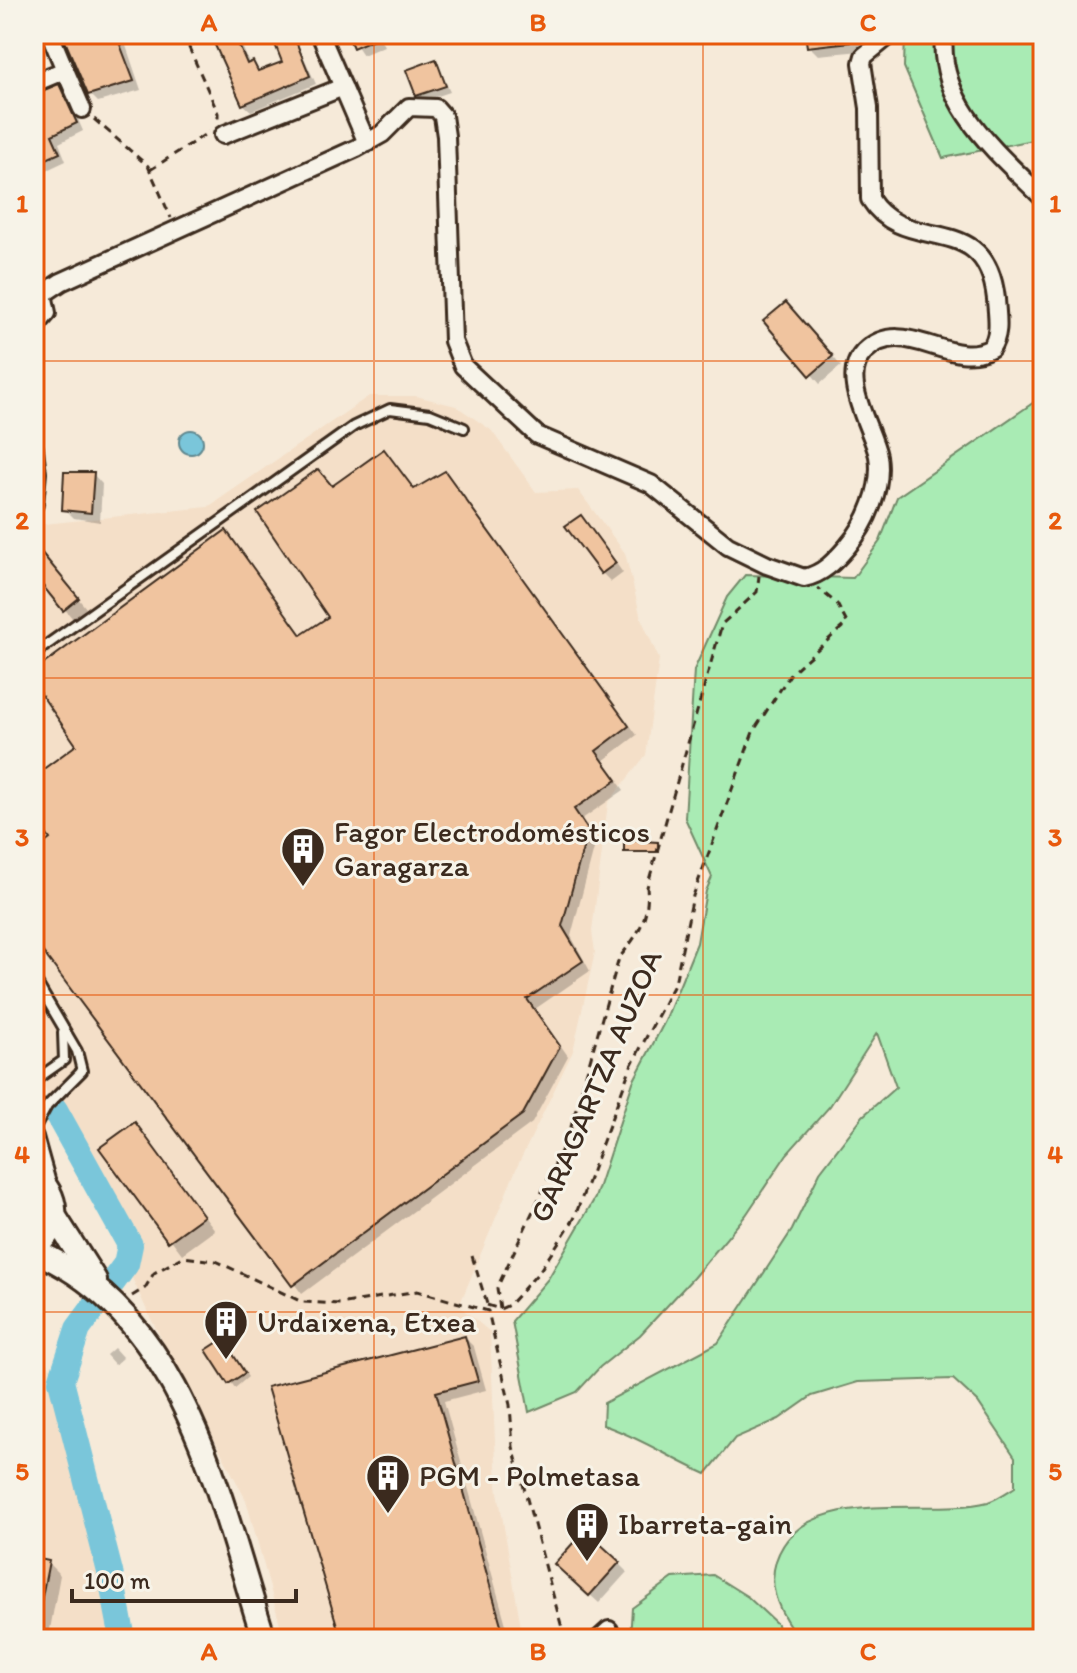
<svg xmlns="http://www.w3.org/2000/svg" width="1077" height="1673" font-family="Itim,sans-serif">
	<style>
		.built { fill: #f4dfc8 }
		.green { fill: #a9ebb4; stroke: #728a69; stroke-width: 2 }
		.water { fill: #7ac6da; stroke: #61888f; stroke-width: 2 }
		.shadow { fill: #0003 }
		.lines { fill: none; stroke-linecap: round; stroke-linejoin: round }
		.river { stroke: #7ac6da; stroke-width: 26 }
		.building { fill: #f0c49f; stroke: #3b2a1e; stroke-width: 2 }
		.lane-casing { stroke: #3b2a1e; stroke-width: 14 }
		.street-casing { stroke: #3b2a1e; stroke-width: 22 }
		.secondary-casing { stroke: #3b2a1e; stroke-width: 28 }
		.path { stroke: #3b2a1e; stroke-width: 3; stroke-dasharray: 8 6; stroke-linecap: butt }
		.lane { stroke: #f7f3e8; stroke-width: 8 }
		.street { stroke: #f7f3e8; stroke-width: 16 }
		.secondary { stroke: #f7f3e8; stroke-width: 22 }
		.grid { fill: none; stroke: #e8590c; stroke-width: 2; stroke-opacity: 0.55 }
		.labels { text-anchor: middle; stroke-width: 6; stroke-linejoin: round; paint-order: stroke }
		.poi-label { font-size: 30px; fill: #3b2a1e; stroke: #f7f3e8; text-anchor: start }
		.street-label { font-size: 30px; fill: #3b2a1e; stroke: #f7f3e8 }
		.neatline { fill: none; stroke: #e8590c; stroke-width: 3 }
		.grid-label { font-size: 26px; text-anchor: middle; font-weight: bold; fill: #e8590c }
	</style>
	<rect width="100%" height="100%" fill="#f6ead9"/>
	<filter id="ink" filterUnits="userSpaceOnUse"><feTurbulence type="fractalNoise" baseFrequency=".0125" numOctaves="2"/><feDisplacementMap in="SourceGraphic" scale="16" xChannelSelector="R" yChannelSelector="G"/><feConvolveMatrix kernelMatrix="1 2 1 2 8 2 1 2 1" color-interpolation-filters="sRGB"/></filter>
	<g filter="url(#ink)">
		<!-- built -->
		<g class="built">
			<path d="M369,396H416L456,406L491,430L536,492L578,490L625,553L641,618L659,659L646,755L608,803L592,931L595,952L573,1051L517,1167L459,1306L490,1332L497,1486L523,1639H284L246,1500L150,1317L34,1065V549L44,524L208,507Z"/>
			<path d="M34,1341L53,1372L111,1639H34Z"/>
		</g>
		<!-- green -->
		<g class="green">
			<path d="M905,34H1043V138L943,158L904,67Z"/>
			<path d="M1043,396V1639H799C781,1615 767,1590 776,1561C802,1482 927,1518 988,1502C997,1499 1007,1492 1015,1487V1457L978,1402L953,1379L858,1382L812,1396L779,1419L735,1438L706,1474C670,1458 639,1437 603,1425L604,1403L718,1343L792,1230L820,1172L863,1116L896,1087L877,1033L830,1106L787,1154L746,1215L693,1278L640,1335L600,1367L577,1392L529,1412L512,1321L548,1279L595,1198L633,1082L665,1021L697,943L706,891L712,877L685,818L694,670L727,597L745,575L853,578L880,541L897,497Z"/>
			<path d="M713,1575L748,1597L777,1624L779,1639H630L632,1608L673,1578Z"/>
		</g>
		<!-- water -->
		<circle class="water" cx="191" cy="442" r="12"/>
		<!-- shadow -->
		<g class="shadow">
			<path d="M64,34H122L141,90L98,102L90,94Z"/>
			<path d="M211,34H237L250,65L260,71L285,63L270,38L293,34L316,84L251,111L243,104Z"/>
			<path d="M349,34H378L384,46L363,55Z"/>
			<path d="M807,34H860L861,51L818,55L809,46Z"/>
			<path d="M436,62L450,92L423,101L417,95Z"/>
			<path d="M59,87L67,94L83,131L59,143L66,161L34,176V94Z"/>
			<path d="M795,313L841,366L820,384L766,321Z"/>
			<path d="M384,452L415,491L454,483L637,735L603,761L624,790L582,819L596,841L571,936L590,971L535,1009L568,1056L532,1123L302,1294L34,937V854L53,840L34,815V779L79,745L34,680V673L234,542L303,636L331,617L333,488Z"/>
			<path d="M93,474L102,484L100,522L74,518L65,509Z"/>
			<path d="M590,527L623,573L611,582L602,573Z"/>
			<path d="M34,560L50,564L86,608L73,619L34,572Z"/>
			<path d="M657,844L659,853L626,851Z"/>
			<path d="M135,1124L215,1230L182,1254L102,1148Z"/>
			<path d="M465,1338L474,1347L486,1390L444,1401L510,1639H343L270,1388Z"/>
			<path d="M223,1341L248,1377L235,1388L209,1350Z"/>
			<path d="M114,1348L123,1358L115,1365L106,1355Z"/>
			<path d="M34,1499L40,1536L35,1561L48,1563L60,1575L49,1635L34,1632Z"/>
			<path d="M618,1563L627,1572L599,1603L566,1573Z"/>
		</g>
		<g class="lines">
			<!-- river -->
			<path class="river" d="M55,1110L130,1245L126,1264L78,1329L61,1381L110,1572L123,1639"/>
		</g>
		<!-- building -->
		<g class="building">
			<path d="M62,34H116L134,81L88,95Z"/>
			<path d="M210,34H234L247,64L253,61L258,71L282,62L271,34H293L310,76L242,105Z"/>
			<path d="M347,34H385L353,48Z"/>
			<path d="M805,34H850V42L807,47Z"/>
			<path d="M436,59L446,86L416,96L406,70Z"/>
			<path d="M59,84L77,123L52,135L60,153L42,161L34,143V94Z"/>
			<path d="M786,302L833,356L810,376L763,321Z"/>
			<path d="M384,449L414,489L445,471L629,726L596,751L617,780L574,809L588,830L562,926L583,961L527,999L560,1046L523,1114L292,1286L34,940V851L50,839L34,818V776L76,745L34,684V671L226,530L301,635L328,617L257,512L318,469L332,486Z"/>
			<path d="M64,472H94L91,513L62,510Z"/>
			<path d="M581,515L616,563L601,574L565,526Z"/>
			<path d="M41,552L79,598L63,611L34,575V558Z"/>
			<path d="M624,840L658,842V852H624Z"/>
			<path d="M135,1122L204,1216L168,1242L99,1148Z"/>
			<path d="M465,1336L478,1381L436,1392L505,1639H341L267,1387Z"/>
			<path d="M223,1339L245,1373L228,1384L206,1350Z"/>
			<path d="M585,1530L620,1562L589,1596L554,1564Z"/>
			<path d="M34,1558L49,1561L40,1607L34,1606Z"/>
		</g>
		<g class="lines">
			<!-- lane casing -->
			<g class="lane-casing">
				<g id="lane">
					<path d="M34,654L354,426L390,409L430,414L464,428"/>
					<path d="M34,978L77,1051L82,1071L47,1106L34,1130"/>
					<path d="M34,1081L64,1060L63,1033"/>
				</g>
			</g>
			<!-- street casing -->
			<g class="street-casing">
				<g id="street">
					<path d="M320,34L343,87"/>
					<path d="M944,34C937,105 998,153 1043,198"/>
					<path d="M65,70L82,109"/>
					<path d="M34,83L65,70L50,34"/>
					<path d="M223,135L343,87L367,143"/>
					<path d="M34,285L43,294L47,313L34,328"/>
					<path d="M43,294L61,282L357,148L382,134L409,107L436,108L443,116L446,136L453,341L463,366L537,435L651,484L728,546L767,565L804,578C823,574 835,561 847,547C867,524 883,487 878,456C872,427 838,378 864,352C904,313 950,371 991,348C1001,333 997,317 996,299C986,207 906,257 870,199L869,108L862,63L864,56L891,34"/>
					<path d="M34,449L37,473L34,504"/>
					<path d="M34,1137L48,1187"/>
					<path d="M599,1639L609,1630"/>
				</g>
			</g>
			<!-- secondary casing -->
			<g class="secondary-casing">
				<g id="secondary">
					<path d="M34,1174C59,1194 63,1228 34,1247"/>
					<path d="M55,1217L95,1280"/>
					<path d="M34,1251C185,1314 219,1499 264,1639"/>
				</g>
			</g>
			<!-- path -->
			<g class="path">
				<path d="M183,34L218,113V123"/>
				<path d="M94,119L148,166L171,218"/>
				<path d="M150,170L209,132"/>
				<path d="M472,1256L487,1304"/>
				<path d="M132,1296L145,1288L154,1273L183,1257L216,1261L302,1302L340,1304L417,1291L488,1311L510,1405L513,1447L565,1639"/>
				<path d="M487,1305L500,1309L509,1305L539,1272L574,1219L631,1066L675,983L693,896L753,732L791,673L847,623L837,604L818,588"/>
				<path d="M500,1309L497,1288L569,1134L619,958C638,935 650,917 647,887L722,624L757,592L759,576"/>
			</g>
			<!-- lane -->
			<use href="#lane" class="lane"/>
			<!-- street -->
			<use href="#street" class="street"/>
			<!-- secondary -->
			<use href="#secondary" class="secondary"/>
		</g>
	</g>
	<!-- grid -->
	<path class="grid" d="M374,34V1639M703,34V1639M34,361H1043M34,678H1043M34,995H1043M34,1312H1043"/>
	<!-- icons -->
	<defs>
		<g id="building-pin" transform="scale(2.3)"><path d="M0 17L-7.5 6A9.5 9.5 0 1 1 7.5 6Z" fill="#3b2a1e" stroke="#f7f3e8"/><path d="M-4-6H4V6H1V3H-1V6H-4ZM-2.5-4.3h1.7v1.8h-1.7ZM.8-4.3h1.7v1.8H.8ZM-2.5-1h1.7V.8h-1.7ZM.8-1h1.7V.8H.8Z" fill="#fff"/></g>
	</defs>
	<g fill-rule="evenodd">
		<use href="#building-pin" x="303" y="849"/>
		<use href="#building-pin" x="226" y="1322"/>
		<use href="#building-pin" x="388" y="1476"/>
		<use href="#building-pin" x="587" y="1524"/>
	</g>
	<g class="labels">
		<!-- poi labels -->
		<g class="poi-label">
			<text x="334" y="842">Fagor Electrodomésticos<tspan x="334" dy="34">Garagarza</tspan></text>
			<text x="257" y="1332">Urdaixena, Etxea</text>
			<text x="419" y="1486">PGM - Polmetasa</text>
			<text x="618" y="1534">Ibarreta-gain</text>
		</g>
		<!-- street labels -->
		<g class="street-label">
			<text transform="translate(596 1086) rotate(-67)" y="10">GARAGARTZA AUZOA</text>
		</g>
	</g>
	<!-- margin -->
	<rect width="1077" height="1673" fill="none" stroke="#f7f3e8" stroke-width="88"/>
	<!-- scale -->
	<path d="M72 1589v12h224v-12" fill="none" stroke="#3b2a1e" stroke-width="4"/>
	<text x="84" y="1589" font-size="24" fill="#3b2a1e" stroke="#f7f3e8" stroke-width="6" paint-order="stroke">100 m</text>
	<rect x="44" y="44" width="989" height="1585" class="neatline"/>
	<g class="grid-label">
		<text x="209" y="31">A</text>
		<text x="538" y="31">B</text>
		<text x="868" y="31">C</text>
		<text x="22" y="212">1</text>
		<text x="1055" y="212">1</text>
		<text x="22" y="529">2</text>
		<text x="1055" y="529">2</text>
		<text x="22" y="846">3</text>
		<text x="1055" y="846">3</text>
		<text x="22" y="1163">4</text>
		<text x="1055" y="1163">4</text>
		<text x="22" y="1480">5</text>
		<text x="1055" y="1480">5</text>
		<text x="209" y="1660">A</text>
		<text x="538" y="1660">B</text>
		<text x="868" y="1660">C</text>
	</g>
</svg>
